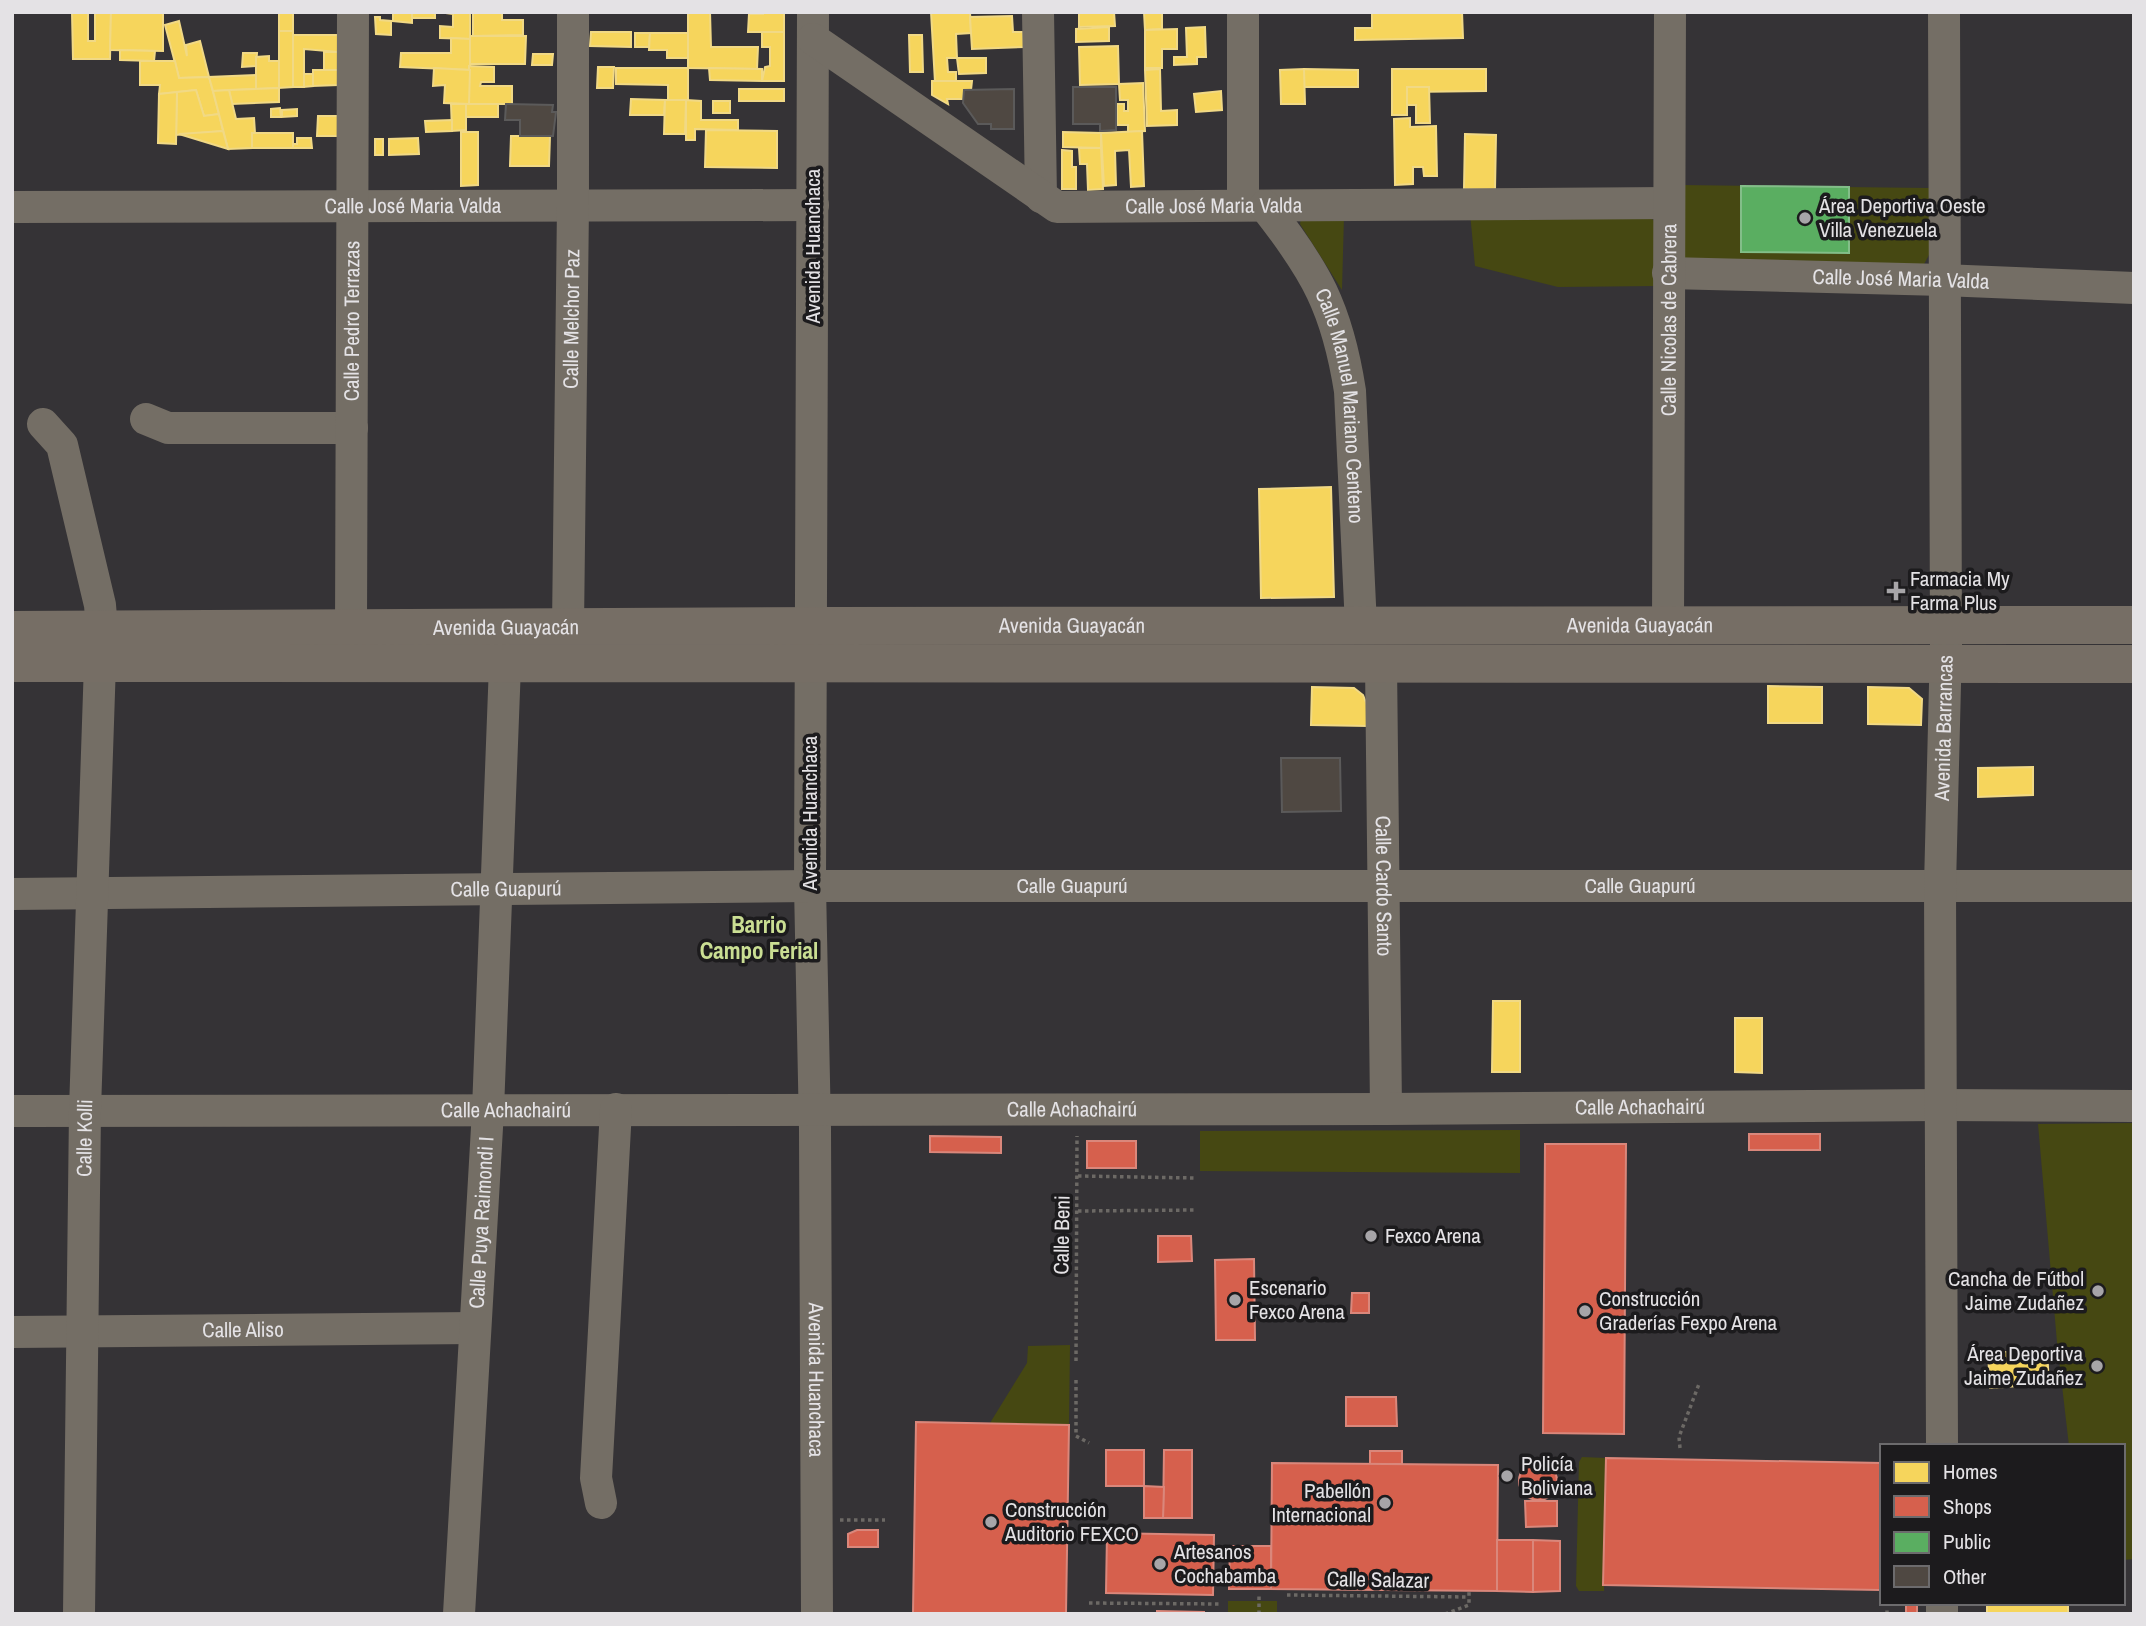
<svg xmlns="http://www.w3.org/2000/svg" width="2146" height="1626" font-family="'Archivo Narrow',sans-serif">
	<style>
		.green { fill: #464812 }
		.homes { fill: #f6d55c; stroke: #f1d985; stroke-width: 2 }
		.shops { fill: #d6604d; stroke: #da877b; stroke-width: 2 }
		.public { fill: #5aae61; stroke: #83be89; stroke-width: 2 }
		.building { fill: #4f4842; stroke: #5b5a5a; stroke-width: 2 }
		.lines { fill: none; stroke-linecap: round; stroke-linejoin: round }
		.path { stroke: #6c6965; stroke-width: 3.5; stroke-dasharray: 3.5 3.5; stroke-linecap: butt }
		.minor { stroke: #746e65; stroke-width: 32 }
		.major { stroke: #766e65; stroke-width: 38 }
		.poi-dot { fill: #a7a5a8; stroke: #1c1b1d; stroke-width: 2.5 }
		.labels { text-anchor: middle; stroke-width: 7; stroke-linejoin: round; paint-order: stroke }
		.street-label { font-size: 21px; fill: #e4e2e5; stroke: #1c1b1d }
		.poi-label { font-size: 21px; fill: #e4e2e5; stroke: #1c1b1d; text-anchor: start }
		.neighbourhood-label { font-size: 23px; font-weight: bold; fill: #cade93; stroke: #1c1b1d }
	</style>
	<rect width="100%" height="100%" fill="#353336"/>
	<!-- green -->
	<g class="green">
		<path d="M1681,185L1930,188L1929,255L1923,266L1686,259L1682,255Z"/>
		<path d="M1470,213L1651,218L1656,223L1657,286L1558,287L1475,266Z"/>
		<path d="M1344,216L1342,290L1300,224L1301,219Z"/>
		<path d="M2134,1123V1559L2123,1560V1446H2069L2057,1342L2038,1124Z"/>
		<path d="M1520,1130V1173L1200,1171V1131Z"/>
		<path d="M1070,1345L1069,1425L990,1423L1027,1363L1028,1346Z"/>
		<path d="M1582,1457L1606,1458L1604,1591H1579L1576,1586L1579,1462Z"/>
		<rect x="1228" y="1601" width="49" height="13"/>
	</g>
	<!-- homes -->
	<g class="homes">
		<path d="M72,12H88V41H95V12H111L110,59H73Z"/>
		<path d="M111,12H163V51L110,50Z"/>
		<rect x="279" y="12" width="14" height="19"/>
		<path d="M393,12L412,13V23L393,21Z"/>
		<path d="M435,12V18H412V12Z"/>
		<path d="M438,12H470V39L440,38V26L453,27V14Z"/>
		<path d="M473,12H502V20H523V35L473,36Z"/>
		<path d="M688,12H710L711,47H758L757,69L688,68Z"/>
		<path d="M763,12H784V32H748L749,14H763Z"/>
		<path d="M931,12H970L971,33L956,34L957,58H947L948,72H956V81L935,82Z"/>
		<path d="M1079,12H1114L1115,26L1079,27Z"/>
		<path d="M1144,12H1162V29L1145,30Z"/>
		<path d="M1372,12H1462L1463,38L1355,40V28H1372Z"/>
		<path d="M1012,16L1013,32H1023L1024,47L972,49L970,17Z"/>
		<path d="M375,17H380V20L391,21V35L376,34Z"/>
		<path d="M179,21L187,56L186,45L200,41L209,77L179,78L165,25Z"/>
		<path d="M1109,27V41L1076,42V29Z"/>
		<path d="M1205,27L1206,57H1197V64L1174,65V57H1187L1186,28Z"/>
		<path d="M1177,29V49H1162V68H1145V30Z"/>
		<path d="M279,31H293V87L279,88Z"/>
		<path d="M591,32H631V47L590,46Z"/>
		<path d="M762,32H784V81H762L765,67L770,66V47H762Z"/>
		<path d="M635,33H650L649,47H635Z"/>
		<path d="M650,33H688V58H667V50H649Z"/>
		<path d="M293,35H338V52L304,49V87H293Z"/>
		<path d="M909,35H922L923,72H910Z"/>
		<path d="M470,36H526L525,64H469Z"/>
		<path d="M451,38L470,39V70L400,67L401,53H451Z"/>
		<path d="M1118,46L1119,84L1080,85L1079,47Z"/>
		<path d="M120,50L155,51L154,61L120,60Z"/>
		<rect x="324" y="52" width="14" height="18"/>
		<path d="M243,53H257L256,66L242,67Z"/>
		<path d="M533,54H553L552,65H532Z"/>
		<path d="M269,56V61H279V88L256,89V57Z"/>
		<path d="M957,58H986V73L959,74Z"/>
		<path d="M140,61H175L179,78L209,77L219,114L204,116L196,90L159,94L160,85H140Z"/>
		<path d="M469,66L494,67V82H481L480,86H512V104H469Z"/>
		<path d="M598,67H614L613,88H597Z"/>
		<path d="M434,68L470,70L469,104L444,103L445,85L433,86Z"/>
		<path d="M616,68H688V100H668V85L616,84Z"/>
		<path d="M709,68L762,69V81L710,80Z"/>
		<path d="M1160,69L1161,111L1177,110V125L1147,126L1145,70Z"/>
		<path d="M1304,69L1358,70V87H1304Z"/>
		<path d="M1304,69L1305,104H1281L1280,70Z"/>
		<path d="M1392,69H1486V91L1407,92V115H1392Z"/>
		<path d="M313,70H338V85L313,86Z"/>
		<path d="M304,74H313V86L304,87Z"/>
		<path d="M256,75V89L213,91L209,77Z"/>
		<path d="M932,81H972L971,90H964L963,99H947L948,104L932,95Z"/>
		<path d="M1143,83L1145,131L1128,132V125H1117V104H1124V111H1128V100H1120L1119,84Z"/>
		<path d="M1407,87H1429L1430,123H1416V105H1407Z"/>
		<path d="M279,88V102L232,104L229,90Z"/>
		<rect x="739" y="89" width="45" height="12"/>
		<path d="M196,90L204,116L219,114L223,131L176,135L177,92Z"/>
		<path d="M229,90L236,119L254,118L255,133H252V148L228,149L213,91Z"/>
		<path d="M1221,91L1222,110L1196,112L1194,94Z"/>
		<path d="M177,92L176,144L158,143L159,94Z"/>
		<path d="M631,99L665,100L664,115H630Z"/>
		<path d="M665,100H686L685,134H664Z"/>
		<path d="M686,100L701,101V120H738V130L695,129V140H686Z"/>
		<rect x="713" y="101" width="17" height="12"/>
		<path d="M451,104H466V130L452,131Z"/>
		<rect x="466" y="104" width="32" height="13"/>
		<path d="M280,108L281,117H271V109Z"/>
		<path d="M297,109V116L282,117V110Z"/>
		<path d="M318,116H338V136H317Z"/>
		<path d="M1410,118V127L1436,126L1437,176H1424L1423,167H1413V184L1395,185L1394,119Z"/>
		<path d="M452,120V131L426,132L425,121Z"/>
		<path d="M706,130L777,131V168L705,167Z"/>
		<path d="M223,131L228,149L179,134Z"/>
		<path d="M1142,131L1144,186L1131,187L1129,150L1115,151L1116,185L1104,186L1101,133Z"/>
		<path d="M461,132H478V185L461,186Z"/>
		<path d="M1063,132L1101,133V148L1063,147Z"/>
		<rect x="252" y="133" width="41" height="15"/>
		<path d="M1465,134L1496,135L1495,190L1464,189Z"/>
		<path d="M511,136H550L549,166H510Z"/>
		<path d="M297,138H311L312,148H293V144H297Z"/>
		<path d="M418,138L419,154L389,155V139Z"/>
		<rect x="375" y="139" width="8" height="16"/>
		<path d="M1079,148H1101L1103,189L1088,190L1087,164H1080Z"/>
		<path d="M1062,150L1072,151V167H1076V189H1062Z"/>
		<path d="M1331,487L1334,597L1261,598L1259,489Z"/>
		<path d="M1768,686L1822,687V723H1768Z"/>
		<path d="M1312,687L1354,688L1363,695L1367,705V726L1311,725Z"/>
		<path d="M1868,687L1909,688L1922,699L1921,725L1868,724Z"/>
		<path d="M2033,767V795L1978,797V768Z"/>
		<path d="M1493,1001H1520V1072H1492Z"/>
		<path d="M1735,1018H1762V1073L1735,1072Z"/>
		<path d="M2047,1350L2049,1384L1990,1388L1988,1353Z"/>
		<rect x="1987" y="1603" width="81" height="11"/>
	</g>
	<!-- shops -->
	<g class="shops">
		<rect x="1749" y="1134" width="71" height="16"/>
		<path d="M930,1136L1001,1137V1153L930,1152Z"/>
		<rect x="1087" y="1141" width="49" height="27"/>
		<path d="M1545,1144H1626L1624,1434L1543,1433Z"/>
		<path d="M1158,1236H1191L1192,1261L1158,1262Z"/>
		<path d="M1254,1259L1255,1340H1216L1215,1260Z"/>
		<path d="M1352,1293H1369V1313H1351Z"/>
		<path d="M1346,1397H1396L1397,1426H1346Z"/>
		<path d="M916,1422L1069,1425L1066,1614H913Z"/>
		<rect x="1106" y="1450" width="38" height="36"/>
		<path d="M1164,1450H1192V1518H1163Z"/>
		<rect x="1370" y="1451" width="32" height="13"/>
		<path d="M1606,1458L1882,1463L1880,1590L1603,1585Z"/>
		<circle cx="1538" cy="1481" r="19"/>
		<path d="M1272,1463L1498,1465L1497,1591L1271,1589Z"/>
		<path d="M1144,1486L1164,1487L1163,1518H1144Z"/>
		<path d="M1525,1501H1557V1526L1526,1527Z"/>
		<path d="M857,1530H878V1547H848V1534Z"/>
		<path d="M1107,1533L1214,1535L1213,1595L1106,1593Z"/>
		<path d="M1497,1540H1533V1592L1497,1591Z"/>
		<path d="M1533,1540L1560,1541V1591L1533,1592Z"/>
		<path d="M1230,1546H1271V1589H1229Z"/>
		<rect x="1906" y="1603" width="11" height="11"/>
		<path d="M1157,1611L1204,1612V1614H1157Z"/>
	</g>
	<!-- public -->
	<path class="public" d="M1741,186L1849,187V253L1741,252Z"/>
	<!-- building -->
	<g class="building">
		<path d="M1073,87H1116V130L1100,131V124H1073Z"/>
		<path d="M1014,89V129H991V124H978L963,103L964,90Z"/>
		<path d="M506,104L553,105L552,112H556L553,136H520V120H505Z"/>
		<path d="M1281,758H1340L1341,811L1282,812Z"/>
	</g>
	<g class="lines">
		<!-- path -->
		<g class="path">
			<path d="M1078,1176L1194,1178"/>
			<path d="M1078,1211L1196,1210"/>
			<path d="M1076,1361L1077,1136"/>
			<path d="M1076,1380V1436L1089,1443"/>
			<path d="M1680,1448L1679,1437L1699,1384"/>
			<path d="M840,1520H885"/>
			<path d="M1287,1595L1469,1597"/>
			<path d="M1089,1603L1220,1604"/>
			<path d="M1259,1614V1595"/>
			<path d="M1445,1614L1469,1605V1591"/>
			<path d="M1887,1614V1607"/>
		</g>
		<!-- minor -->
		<g class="minor">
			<path id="s1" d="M813,12L810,886L815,1129L817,1614"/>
			<path d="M1038,12L1041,197"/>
			<path id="s2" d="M813,39L1057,207L1669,203"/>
			<path d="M1243,205V12"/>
			<path id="s3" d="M1265,206C1316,271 1337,308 1350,391L1361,626"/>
			<path id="s4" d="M12,207L813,205"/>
			<path id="s5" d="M1668,273L1943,280L2134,288"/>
			<path d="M146,419L168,428H352"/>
			<path d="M43,424L62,445L100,605L102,630"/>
			<path id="s6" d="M1668,626L1670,12"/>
			<path id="s7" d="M568,627L573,206V12"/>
			<path id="s8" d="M351,629L353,12"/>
			<path id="s9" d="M1381,664L1386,1109"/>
			<path id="s10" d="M12,894L810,886H2134"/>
			<path id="s11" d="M12,1111L1386,1109L1940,1105L2134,1106"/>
			<path id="s12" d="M12,1332L475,1328"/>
			<path id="s13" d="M1942,1446L1940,886L1946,644L1944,12"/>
			<path d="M601,1503L596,1478L616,1109"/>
			<path d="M1942,1603V1614"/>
			<path id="s14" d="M79,1614L85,1110L100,663"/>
			<path id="s15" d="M459,1614L488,1110L505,665"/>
		</g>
		<!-- major -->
		<g class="major">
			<path id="s16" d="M12,630L833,626L2134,625"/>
			<path d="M12,663L2134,664"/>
		</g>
	</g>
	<!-- markers -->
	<g class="poi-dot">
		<circle cx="1805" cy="218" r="7"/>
		<path d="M1892.5 580.5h7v7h7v7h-7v7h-7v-7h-7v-7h7z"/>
		<circle cx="1371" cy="1236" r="7"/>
		<circle cx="2098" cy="1291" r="7"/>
		<circle cx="1235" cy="1300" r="7"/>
		<circle cx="1585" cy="1311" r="7"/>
		<circle cx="2097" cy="1366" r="7"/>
		<circle cx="1507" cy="1476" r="7"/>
		<circle cx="1385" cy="1503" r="7"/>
		<circle cx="991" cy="1522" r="7"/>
		<circle cx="1160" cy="1564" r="7"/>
	</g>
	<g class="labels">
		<!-- street labels -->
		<g class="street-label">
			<text dy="7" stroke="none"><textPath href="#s2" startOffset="453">Calle José Maria Valda</textPath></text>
			<text dy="7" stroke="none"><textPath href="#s4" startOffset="401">Calle José Maria Valda</textPath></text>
			<text transform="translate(813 246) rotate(-90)" y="7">Avenida Huanchaca</text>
			<text dy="7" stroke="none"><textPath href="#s5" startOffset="233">Calle José Maria Valda</textPath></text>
			<text dy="7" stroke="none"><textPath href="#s6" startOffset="306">Calle Nicolas de Cabrera</textPath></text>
			<text dy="7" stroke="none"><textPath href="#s8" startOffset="308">Calle Pedro Terrazas</textPath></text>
			<text dy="7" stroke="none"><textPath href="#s7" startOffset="308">Calle Melchor Paz</textPath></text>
			<text dy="7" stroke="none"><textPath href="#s3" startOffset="220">Calle Manuel Mariano Centeno</textPath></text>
			<text dy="7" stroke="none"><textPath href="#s16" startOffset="1060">Avenida Guayacán</textPath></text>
			<text dy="7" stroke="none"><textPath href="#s16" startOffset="1628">Avenida Guayacán</textPath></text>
			<text dy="7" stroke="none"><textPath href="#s16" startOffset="494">Avenida Guayacán</textPath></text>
			<text dy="7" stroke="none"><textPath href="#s13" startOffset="718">Avenida Barrancas</textPath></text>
			<text transform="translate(810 813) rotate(-90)" y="7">Avenida Huanchaca</text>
			<text dy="7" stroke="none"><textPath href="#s10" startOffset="1060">Calle Guapurú</textPath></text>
			<text dy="7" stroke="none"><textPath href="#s10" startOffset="1628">Calle Guapurú</textPath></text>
			<text dy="7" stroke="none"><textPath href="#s9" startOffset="222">Calle Cardo Santo</textPath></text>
			<text dy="7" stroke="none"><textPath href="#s10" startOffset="494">Calle Guapurú</textPath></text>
			<text dy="7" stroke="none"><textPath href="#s11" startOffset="1628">Calle Achachairú</textPath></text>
			<text dy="7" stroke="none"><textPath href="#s11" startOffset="494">Calle Achachairú</textPath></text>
			<text dy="7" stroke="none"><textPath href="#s11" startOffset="1060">Calle Achachairú</textPath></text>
			<text dy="7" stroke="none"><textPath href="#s14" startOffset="476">Calle Kolli</textPath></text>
			<text dy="7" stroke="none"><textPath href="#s15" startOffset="392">Calle Puya Raimondi I</textPath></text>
			<text transform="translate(1062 1235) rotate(-89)" y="7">Calle Beni</text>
			<text dy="7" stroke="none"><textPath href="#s12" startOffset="231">Calle Aliso</textPath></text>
			<text dy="7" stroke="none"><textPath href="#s1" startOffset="1368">Avenida Huanchaca</textPath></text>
			<text transform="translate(1378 1580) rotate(1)" y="7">Calle Salazar</text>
		</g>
		<!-- poi labels -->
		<g class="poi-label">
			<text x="1819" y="213">Área Deportiva Oeste<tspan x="1819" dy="24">Villa Venezuela</tspan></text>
			<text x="1910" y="586">Farmacia My<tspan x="1910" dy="24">Farma Plus</tspan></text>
			<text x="1385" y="1243">Fexco Arena</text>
			<text x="2084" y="1286" text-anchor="end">Cancha de Fútbol<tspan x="2084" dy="24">Jaime Zudañez</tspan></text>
			<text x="1249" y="1295">Escenario<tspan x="1249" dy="24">Fexco Arena</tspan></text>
			<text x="1599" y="1306">Construcción<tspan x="1599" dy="24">Graderías Fexpo Arena</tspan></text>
			<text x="2083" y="1361" text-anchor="end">Área Deportiva<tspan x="2083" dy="24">Jaime Zudañez</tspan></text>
			<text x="1521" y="1471">Policía<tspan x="1521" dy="24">Boliviana</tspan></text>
			<text x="1371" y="1498" text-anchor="end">Pabellón<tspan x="1371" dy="24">Internacional</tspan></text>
			<text x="1005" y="1517">Construcción<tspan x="1005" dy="24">Auditorio FEXCO</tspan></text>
			<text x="1174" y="1559">Artesanos<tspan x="1174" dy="24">Cochabamba</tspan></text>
		</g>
		<!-- neighbourhood labels -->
		<g class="neighbourhood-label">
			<text x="759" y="933">Barrio<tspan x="759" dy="26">Campo Ferial</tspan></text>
		</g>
	</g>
	<!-- border -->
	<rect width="2146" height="1626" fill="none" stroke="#e4e2e5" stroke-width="28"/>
	<!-- legend -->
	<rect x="1880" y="1444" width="245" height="161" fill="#1c1b1d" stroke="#6c6b6d" stroke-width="2"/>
	<rect x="1894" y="1462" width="35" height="21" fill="#f6d55c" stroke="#6c6b6d" stroke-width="2"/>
	<text x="1943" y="1479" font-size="21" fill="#e4e2e5">Homes</text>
	<rect x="1894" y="1496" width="35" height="21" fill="#d6604d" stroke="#6c6b6d" stroke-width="2"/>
	<text x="1943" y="1514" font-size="21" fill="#e4e2e5">Shops</text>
	<rect x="1894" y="1532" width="35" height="21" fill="#5aae61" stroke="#6c6b6d" stroke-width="2"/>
	<text x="1943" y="1549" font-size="21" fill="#e4e2e5">Public</text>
	<rect x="1894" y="1566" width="35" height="21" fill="#4f4842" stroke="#6c6b6d" stroke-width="2"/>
	<text x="1943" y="1584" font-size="21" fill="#e4e2e5">Other</text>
</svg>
